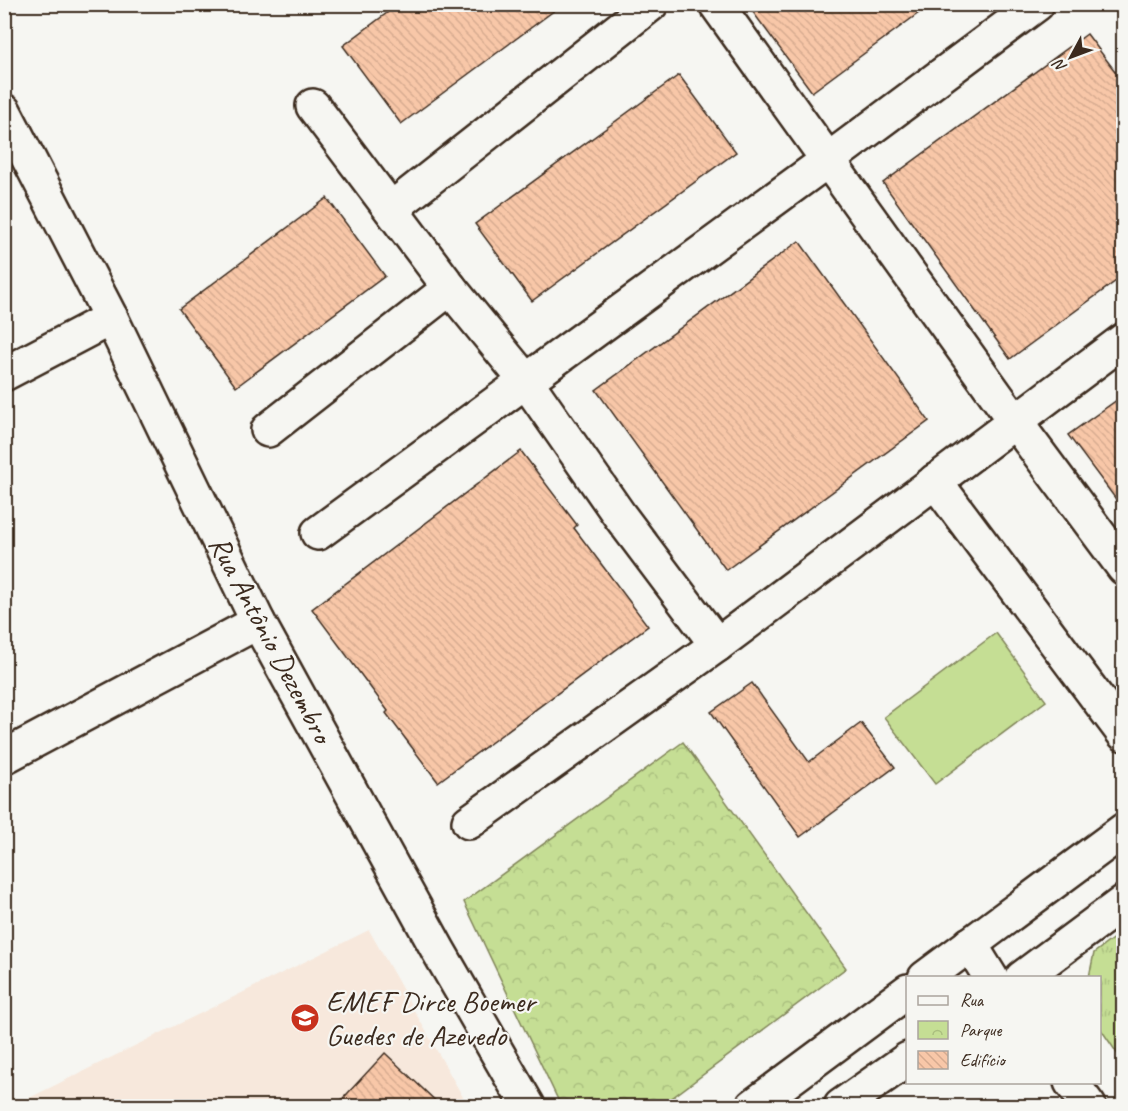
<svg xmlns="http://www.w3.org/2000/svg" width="1128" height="1111" font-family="Caveat,sans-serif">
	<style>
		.built { fill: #f7e8dc }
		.grass { fill: url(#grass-tufts); stroke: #808459; stroke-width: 1.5 }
		.park { fill: url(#park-crowns); stroke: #808459; stroke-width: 1.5 }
		.garden { fill: #c5de94; stroke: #808459; stroke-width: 1.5 }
		.building { fill: url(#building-back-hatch); stroke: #3b2a1e; stroke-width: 1.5 }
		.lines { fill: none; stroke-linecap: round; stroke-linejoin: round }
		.minor-casing { stroke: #3b2a1e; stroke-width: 38 }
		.tertiary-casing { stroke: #3b2a1e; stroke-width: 38 }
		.minor { stroke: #f6f6f2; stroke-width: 33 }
		.tertiary { stroke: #f6f6f2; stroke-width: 33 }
		.labels { text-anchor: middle; stroke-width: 4.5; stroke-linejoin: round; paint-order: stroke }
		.street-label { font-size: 30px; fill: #3b2a1e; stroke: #f6f6f2 }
		.poi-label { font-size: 30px; fill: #3b2a1e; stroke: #f6f6f2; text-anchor: start }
	</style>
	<defs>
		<pattern id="grass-tufts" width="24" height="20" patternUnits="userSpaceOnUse" patternTransform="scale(1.5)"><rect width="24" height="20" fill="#c5de94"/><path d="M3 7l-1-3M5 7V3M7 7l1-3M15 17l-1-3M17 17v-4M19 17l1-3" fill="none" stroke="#aabf7f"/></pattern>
		<pattern id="park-crowns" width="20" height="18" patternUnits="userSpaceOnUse" patternTransform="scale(1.5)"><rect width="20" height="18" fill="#c5de94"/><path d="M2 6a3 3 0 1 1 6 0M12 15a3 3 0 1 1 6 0" fill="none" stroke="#aabf7f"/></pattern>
		<pattern id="building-back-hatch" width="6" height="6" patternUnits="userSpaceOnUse" patternTransform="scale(1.5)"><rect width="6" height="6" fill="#f8c7a8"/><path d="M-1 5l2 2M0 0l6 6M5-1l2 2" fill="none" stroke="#d6ab90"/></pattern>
	</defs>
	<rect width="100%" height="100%" fill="#f6f6f2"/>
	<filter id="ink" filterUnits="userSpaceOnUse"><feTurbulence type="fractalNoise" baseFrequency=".0167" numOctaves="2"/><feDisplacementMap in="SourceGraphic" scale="12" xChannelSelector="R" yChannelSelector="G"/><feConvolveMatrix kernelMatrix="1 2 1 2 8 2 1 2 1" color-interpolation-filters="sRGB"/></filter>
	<g filter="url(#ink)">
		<!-- built -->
		<path class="built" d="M369,930L468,1106H13Z"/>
		<!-- grass -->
		<path class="grass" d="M1123,931V1062L1100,1028V978L1089,977L1094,953Z"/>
		<!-- park -->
		<path class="park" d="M683,742L846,968L661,1106H561L464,902Z"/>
		<!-- garden -->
		<path class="garden" d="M996,633L1046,701L935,784L884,717Z"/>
		<!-- building -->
		<g class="building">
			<path d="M399,4H563L401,124L343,46Z"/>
			<path d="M747,4H931L812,92Z"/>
			<path d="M1087,34L1124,83V275L1010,359L883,183Z"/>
			<path d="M679,75L736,152L532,301L475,224Z"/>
			<path d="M327,198L385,276L236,387L179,309Z"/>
			<path d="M799,241L929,421L726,570L596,390Z"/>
			<path d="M1124,395V510L1068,435Z"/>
			<path d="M521,451L577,525L574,528L648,626L438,782L386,713L388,711L312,609Z"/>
			<path d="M752,683L809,762L861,723L895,767L800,837L711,712Z"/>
			<path d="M385,1053L442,1107H335Z"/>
		</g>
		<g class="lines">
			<!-- minor casing -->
			<g class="minor-casing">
				<g id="minor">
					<path d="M716,4L1014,420L1124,568"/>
					<path d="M313,106L450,288L526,381L620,516L717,645"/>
					<path d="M391,209L651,4"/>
					<path d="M4,374L111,318"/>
					<path d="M268,430L450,288"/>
					<path d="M935,481L1124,734"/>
					<path d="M318,533L828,160L1037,4"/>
					<path d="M4,757L258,622"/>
					<path d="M469,822L717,645L1124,340"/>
					<path d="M970,944L991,978"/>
					<path d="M1071,1082L1089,1106"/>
				</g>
			</g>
			<!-- tertiary casing -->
			<g class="tertiary-casing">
				<g id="tertiary">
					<path d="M4,111L111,318L258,622L438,950L528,1106"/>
					<path d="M925,978L1124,830"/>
					<path d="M1022,978L1124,902"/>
					<path d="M753,1106L908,991"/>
					<path d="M841,1106L908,1059"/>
				</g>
			</g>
			<!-- minor -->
			<use href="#minor" class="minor"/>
			<!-- tertiary -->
			<use href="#tertiary" class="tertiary"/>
		</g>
	</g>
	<!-- icons -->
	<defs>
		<g id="school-disc" transform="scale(1.5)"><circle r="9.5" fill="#c8321e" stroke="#f6f6f2"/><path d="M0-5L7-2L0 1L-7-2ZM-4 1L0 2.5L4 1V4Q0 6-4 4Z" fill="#fff"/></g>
	</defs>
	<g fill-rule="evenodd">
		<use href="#school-disc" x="305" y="1018"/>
	</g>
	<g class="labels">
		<!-- street labels -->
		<g class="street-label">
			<text transform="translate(271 639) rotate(62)" y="10">Rua Antônio Dezembro</text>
		</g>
		<!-- poi labels -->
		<g class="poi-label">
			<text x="326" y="1011">EMEF Dirce Boemer<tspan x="326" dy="34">Guedes de Azevedo</tspan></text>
		</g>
	</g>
	<!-- margin -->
	<rect width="1128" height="1111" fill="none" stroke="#f6f6f2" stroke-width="24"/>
	<rect x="12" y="12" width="1104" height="1087" fill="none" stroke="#3b2a1e" stroke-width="2" filter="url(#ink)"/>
	<!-- legend -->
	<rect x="906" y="976" width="195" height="108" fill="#f6f6f2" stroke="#aba49d" stroke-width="1.5"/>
	<rect x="918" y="996" width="30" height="9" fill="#f6f6f2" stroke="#aba49d" stroke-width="1.5"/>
	<text x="960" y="1006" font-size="18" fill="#3b2a1e">Rua</text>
	<rect x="918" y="1021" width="30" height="18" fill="url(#park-crowns)" stroke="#aba49d" stroke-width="1.5"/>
	<text x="960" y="1036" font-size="18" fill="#3b2a1e">Parque</text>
	<rect x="918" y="1051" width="30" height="18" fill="url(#building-back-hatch)" stroke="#aba49d" stroke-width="1.5"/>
	<text x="960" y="1066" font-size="18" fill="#3b2a1e">Edifício</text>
	<!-- north arrow -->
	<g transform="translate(1071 57) rotate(229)" stroke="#f6f6f2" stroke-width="4.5" paint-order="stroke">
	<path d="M0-4.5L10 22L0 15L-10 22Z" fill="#3b2a1e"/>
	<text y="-9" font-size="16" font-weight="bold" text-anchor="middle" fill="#3b2a1e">N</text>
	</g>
</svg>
